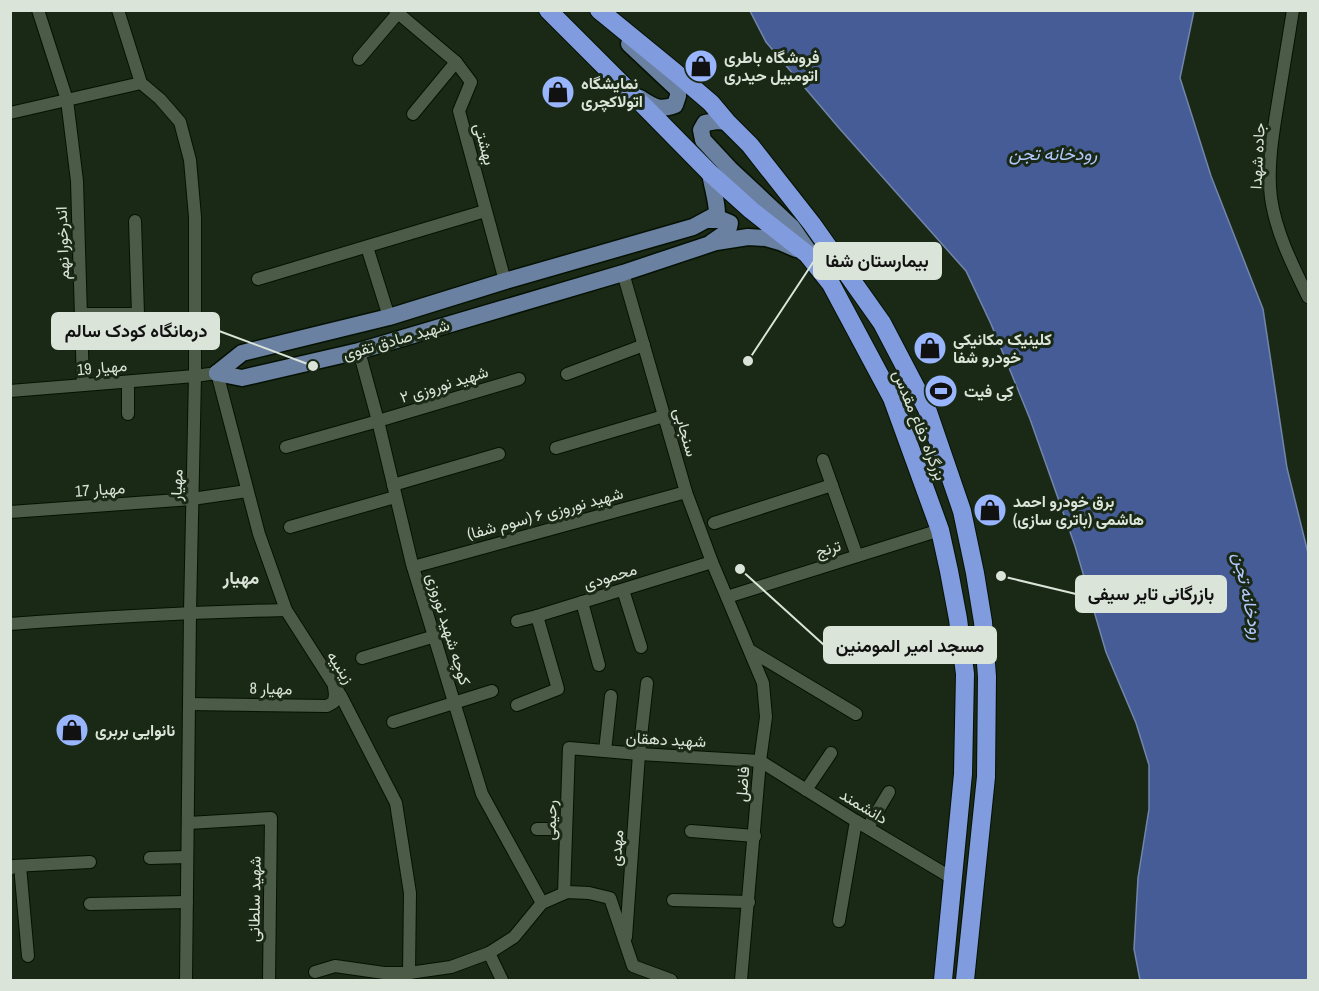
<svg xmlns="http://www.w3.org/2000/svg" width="1319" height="991" font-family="'Archivo Narrow',Vazirmatn,sans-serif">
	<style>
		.water { fill: #455c97; stroke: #7285aa; stroke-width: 1.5 }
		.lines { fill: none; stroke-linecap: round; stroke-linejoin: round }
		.minor-casing { stroke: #051103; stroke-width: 14 }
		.major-casing { stroke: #051103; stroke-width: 19 }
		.highway-casing { stroke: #051103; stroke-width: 20 }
		.minor { stroke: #4b5b47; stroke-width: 12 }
		.major { stroke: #6b81a2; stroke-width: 16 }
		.highway { stroke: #809bde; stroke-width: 18 }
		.labels { text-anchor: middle; stroke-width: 6; stroke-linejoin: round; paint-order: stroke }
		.poi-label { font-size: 16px; font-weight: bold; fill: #dae4d8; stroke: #1a2916; text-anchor: start }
		.street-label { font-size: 16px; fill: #dae4d8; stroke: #1a2916 }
		.water-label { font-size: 18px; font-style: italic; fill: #b3c9fe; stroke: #1a2916 }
		.neighbourhood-label { font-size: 18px; font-weight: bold; fill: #dae4d8; stroke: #1a2916 }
		.leader { fill: none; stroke: #dae4d8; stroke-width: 2 }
		.callout-dot { fill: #dae4d8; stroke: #1a2916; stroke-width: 2 }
		.callout { fill: #dae4d8; stroke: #dae4d8; stroke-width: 2 }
		.callout-label { font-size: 18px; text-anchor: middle; font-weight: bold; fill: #111 }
	</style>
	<rect width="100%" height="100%" fill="#1a2916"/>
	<!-- water -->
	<path class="water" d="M750,11H1194L1180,78L1211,176L1263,309L1287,468L1308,553V980H1140L1134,949L1138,878L1149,809V765L1136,723L1106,652L1075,546L1030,419L991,324L966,271L839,128L766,42Z"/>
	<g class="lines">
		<!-- minor casing -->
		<g class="minor-casing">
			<g id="minor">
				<path d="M38,10L67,100L77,181L83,385"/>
				<path d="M118,10L141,83L160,99L180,122L190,160L195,217V376L190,612L186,980"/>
				<path d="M400,10L398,13L456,62L471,82L459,111L505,281"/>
				<path d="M1293,10C1288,41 1283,71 1278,102C1273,133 1267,167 1271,198C1276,233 1293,266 1308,297"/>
				<path d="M359,59L398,13L395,10"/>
				<path d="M10,113L141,83"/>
				<path d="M413,114L456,62"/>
				<path d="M367,247L389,317"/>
				<path d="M623,273L686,492L712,562L763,683L766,717L760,761L741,980"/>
				<path d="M258,279L485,211"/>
				<path d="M81,314H138L135,221"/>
				<path d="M359,351L378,421L412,564L482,794L542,903"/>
				<path d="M567,374L644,345"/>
				<path d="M128,382V414"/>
				<path d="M10,391L195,376L217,373L259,534L286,610L341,696L396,803L410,893L409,973L404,980"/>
				<path d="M286,447L378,421L519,379"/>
				<path d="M556,448L664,416"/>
				<path d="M823,460L857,556"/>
				<path d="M393,485L499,454"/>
				<path d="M10,512L192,499L247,491"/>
				<path d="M714,523L832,485"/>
				<path d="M290,527L395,497"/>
				<path d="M413,567L686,492"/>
				<path d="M623,590L641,647"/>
				<path d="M727,597L940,530"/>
				<path d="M582,602L599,665"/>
				<path d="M517,621L537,616L712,562"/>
				<path d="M10,624C103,617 194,612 286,610"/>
				<path d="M751,651L856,714"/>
				<path d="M362,658L435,636"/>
				<path d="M189,704L327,706L334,702L335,694L334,687"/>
				<path d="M517,705L558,689L537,616"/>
				<path d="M393,722L492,691"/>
				<path d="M605,751L611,696"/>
				<path d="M806,790L831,753"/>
				<path d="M188,823L271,818L269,980"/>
				<path d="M868,827L889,792"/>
				<path d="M537,829H566"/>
				<path d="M691,831L755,836"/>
				<path d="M150,858L187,857"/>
				<path d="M20,866L28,956"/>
				<path d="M10,869L13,866L90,862"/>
				<path d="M564,893L569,748L639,754L760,761L856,821L952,878"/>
				<path d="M673,900L749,902"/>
				<path d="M90,904L187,902"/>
				<path d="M839,921L856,821"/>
				<path d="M626,937L639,754L647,683"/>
				<path d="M489,953L502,980"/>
				<path d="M315,972L335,966L384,973H409L451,967L489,953L514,937L542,903L567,892L589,893L610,898L633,966L671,980"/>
			</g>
		</g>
		<!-- major casing -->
		<g class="major-casing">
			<g id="major">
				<path d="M629,44L678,90V96L675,105C659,111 654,107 640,98"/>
				<path d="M727,122L717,121L705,123L701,130L703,140L730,169L792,227L810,253"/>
				<path d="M707,220H723L730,223L728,231L712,242"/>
				<path d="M217,373L242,378L359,351L623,273L716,242L748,237L766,238L780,242L796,249"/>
				<path d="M217,373L242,353L389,317L505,281L693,227L717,214C717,200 712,187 710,173"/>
			</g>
		</g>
		<!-- highway casing -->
		<g class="highway-casing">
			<g id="highway">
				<path d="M548,10L650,112L710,173L751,210L807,254L831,284L892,398L940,530L949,571L958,619L965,674L963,774L943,980"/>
				<path d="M599,10L676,73L711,103L727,122L750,145L812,224L882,323L927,409L962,511L975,573L983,622L987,677L986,777L965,980"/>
			</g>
		</g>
		<!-- minor -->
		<use href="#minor" class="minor"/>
		<!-- major -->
		<use href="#major" class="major"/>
		<!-- highway -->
		<use href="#highway" class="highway"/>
	</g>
	<!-- icons -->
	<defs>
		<g id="shop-disc" transform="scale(1.725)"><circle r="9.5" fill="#98b5fd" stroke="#1a2916"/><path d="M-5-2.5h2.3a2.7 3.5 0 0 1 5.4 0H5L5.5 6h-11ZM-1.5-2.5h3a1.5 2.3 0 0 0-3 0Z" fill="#111"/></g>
		<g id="stadium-disc" transform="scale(1.725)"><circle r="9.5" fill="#98b5fd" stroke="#1a2916"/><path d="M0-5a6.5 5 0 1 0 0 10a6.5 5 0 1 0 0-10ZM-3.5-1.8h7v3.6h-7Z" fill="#111"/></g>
	</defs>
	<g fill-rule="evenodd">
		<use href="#shop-disc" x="701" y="66"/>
		<use href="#shop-disc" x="558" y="92"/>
		<use href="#shop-disc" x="930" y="348"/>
		<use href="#stadium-disc" x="941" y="391"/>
		<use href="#shop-disc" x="990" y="510"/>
		<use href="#shop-disc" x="72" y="730"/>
	</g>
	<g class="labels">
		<!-- poi labels -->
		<g class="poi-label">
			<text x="724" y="63">فروشگاه باطری<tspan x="724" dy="18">اتومبیل حیدری</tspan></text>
			<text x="581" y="89">نمایشگاه<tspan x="581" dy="18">اتولاکچری</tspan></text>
			<text x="953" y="345">کلینیک مکانیکی<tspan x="953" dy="18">خودرو شفا</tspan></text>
			<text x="964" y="397">کِی فیت</text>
			<text x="1013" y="507">برق خودرو احمد<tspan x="1013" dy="18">هاشمی (باتری سازی)</tspan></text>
			<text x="95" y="736">نانوایی بربری</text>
		</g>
		<!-- street labels -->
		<g class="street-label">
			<text transform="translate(485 144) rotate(75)" y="6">بهشتی</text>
			<text transform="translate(1257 156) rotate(-87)" y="6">جاده شهدا</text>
			<text transform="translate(62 243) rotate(-92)" y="6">اندرخورا نهم</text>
			<text transform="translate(396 339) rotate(-16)" y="6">شهید صادق تقوی</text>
			<text transform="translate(102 367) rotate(-5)" y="6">مهیار 19</text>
			<text transform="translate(444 384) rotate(-17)" y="6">شهید نوروزی ۲</text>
			<text transform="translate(920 425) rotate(68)" y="6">بزرگراه دفاع مقدس</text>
			<text transform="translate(686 432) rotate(74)" y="6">سنجابی</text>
			<text transform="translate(176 485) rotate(-88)" y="6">مهیار</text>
			<text transform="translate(100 489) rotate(-4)" y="6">مهیار 17</text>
			<text transform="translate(545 513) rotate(-15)" y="6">شهید نوروزی ۶ (سوم شفا)</text>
			<text transform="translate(828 548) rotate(-17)" y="6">ترنج</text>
			<text transform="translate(610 576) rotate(-17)" y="6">محمودی</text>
			<text transform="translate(449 629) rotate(73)" y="6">کوچه شهید نوروزی</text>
			<text transform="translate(341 667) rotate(57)" y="6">زینبیه</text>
			<text transform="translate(271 688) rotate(1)" y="6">مهیار 8</text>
			<text transform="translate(666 739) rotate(3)" y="6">شهید دهقان</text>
			<text transform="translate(742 784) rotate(-86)" y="6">فاضل</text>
			<text transform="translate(864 806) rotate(31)" y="6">دانشمند</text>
			<text transform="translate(550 820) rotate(-88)" y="6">رحیمی</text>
			<text transform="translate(616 848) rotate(-86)" y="6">مهدی</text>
			<text transform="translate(254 899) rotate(-89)" y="6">شهید سلطانی</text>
		</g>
		<!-- water labels -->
		<g class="water-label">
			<text x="1053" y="160">رودخانه تجن</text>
			<text transform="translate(1248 596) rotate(78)" y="6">رودخانه تجن</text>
		</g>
		<!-- neighbourhood labels -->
		<g class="neighbourhood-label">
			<text x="241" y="584">مهیار</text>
		</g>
	</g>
	<!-- callouts -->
	<path class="leader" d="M748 361L814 261M313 366L219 331M1001 576L1076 594M740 569L824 645"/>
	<g class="callout-dot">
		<circle cx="748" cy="361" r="6"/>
		<circle cx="313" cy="366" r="6"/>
		<circle cx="1001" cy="576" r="6"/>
		<circle cx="740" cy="569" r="6"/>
	</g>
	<g class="callout">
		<rect x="814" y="243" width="127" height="36" rx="6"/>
		<rect x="52" y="313" width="167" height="36" rx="6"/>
		<rect x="1076" y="576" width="150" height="36" rx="6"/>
		<rect x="824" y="627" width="172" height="36" rx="6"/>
	</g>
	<g class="callout-label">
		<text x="877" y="267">بیمارستان شفا</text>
		<text x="136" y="337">درمانگاه کودک سالم</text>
		<text x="1151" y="600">بازرگانی تایر سیفی</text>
		<text x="910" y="652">مسجد امیر المومنین</text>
	</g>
	<!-- border -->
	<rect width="1319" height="991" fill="none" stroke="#dae4d8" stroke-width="24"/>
</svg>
